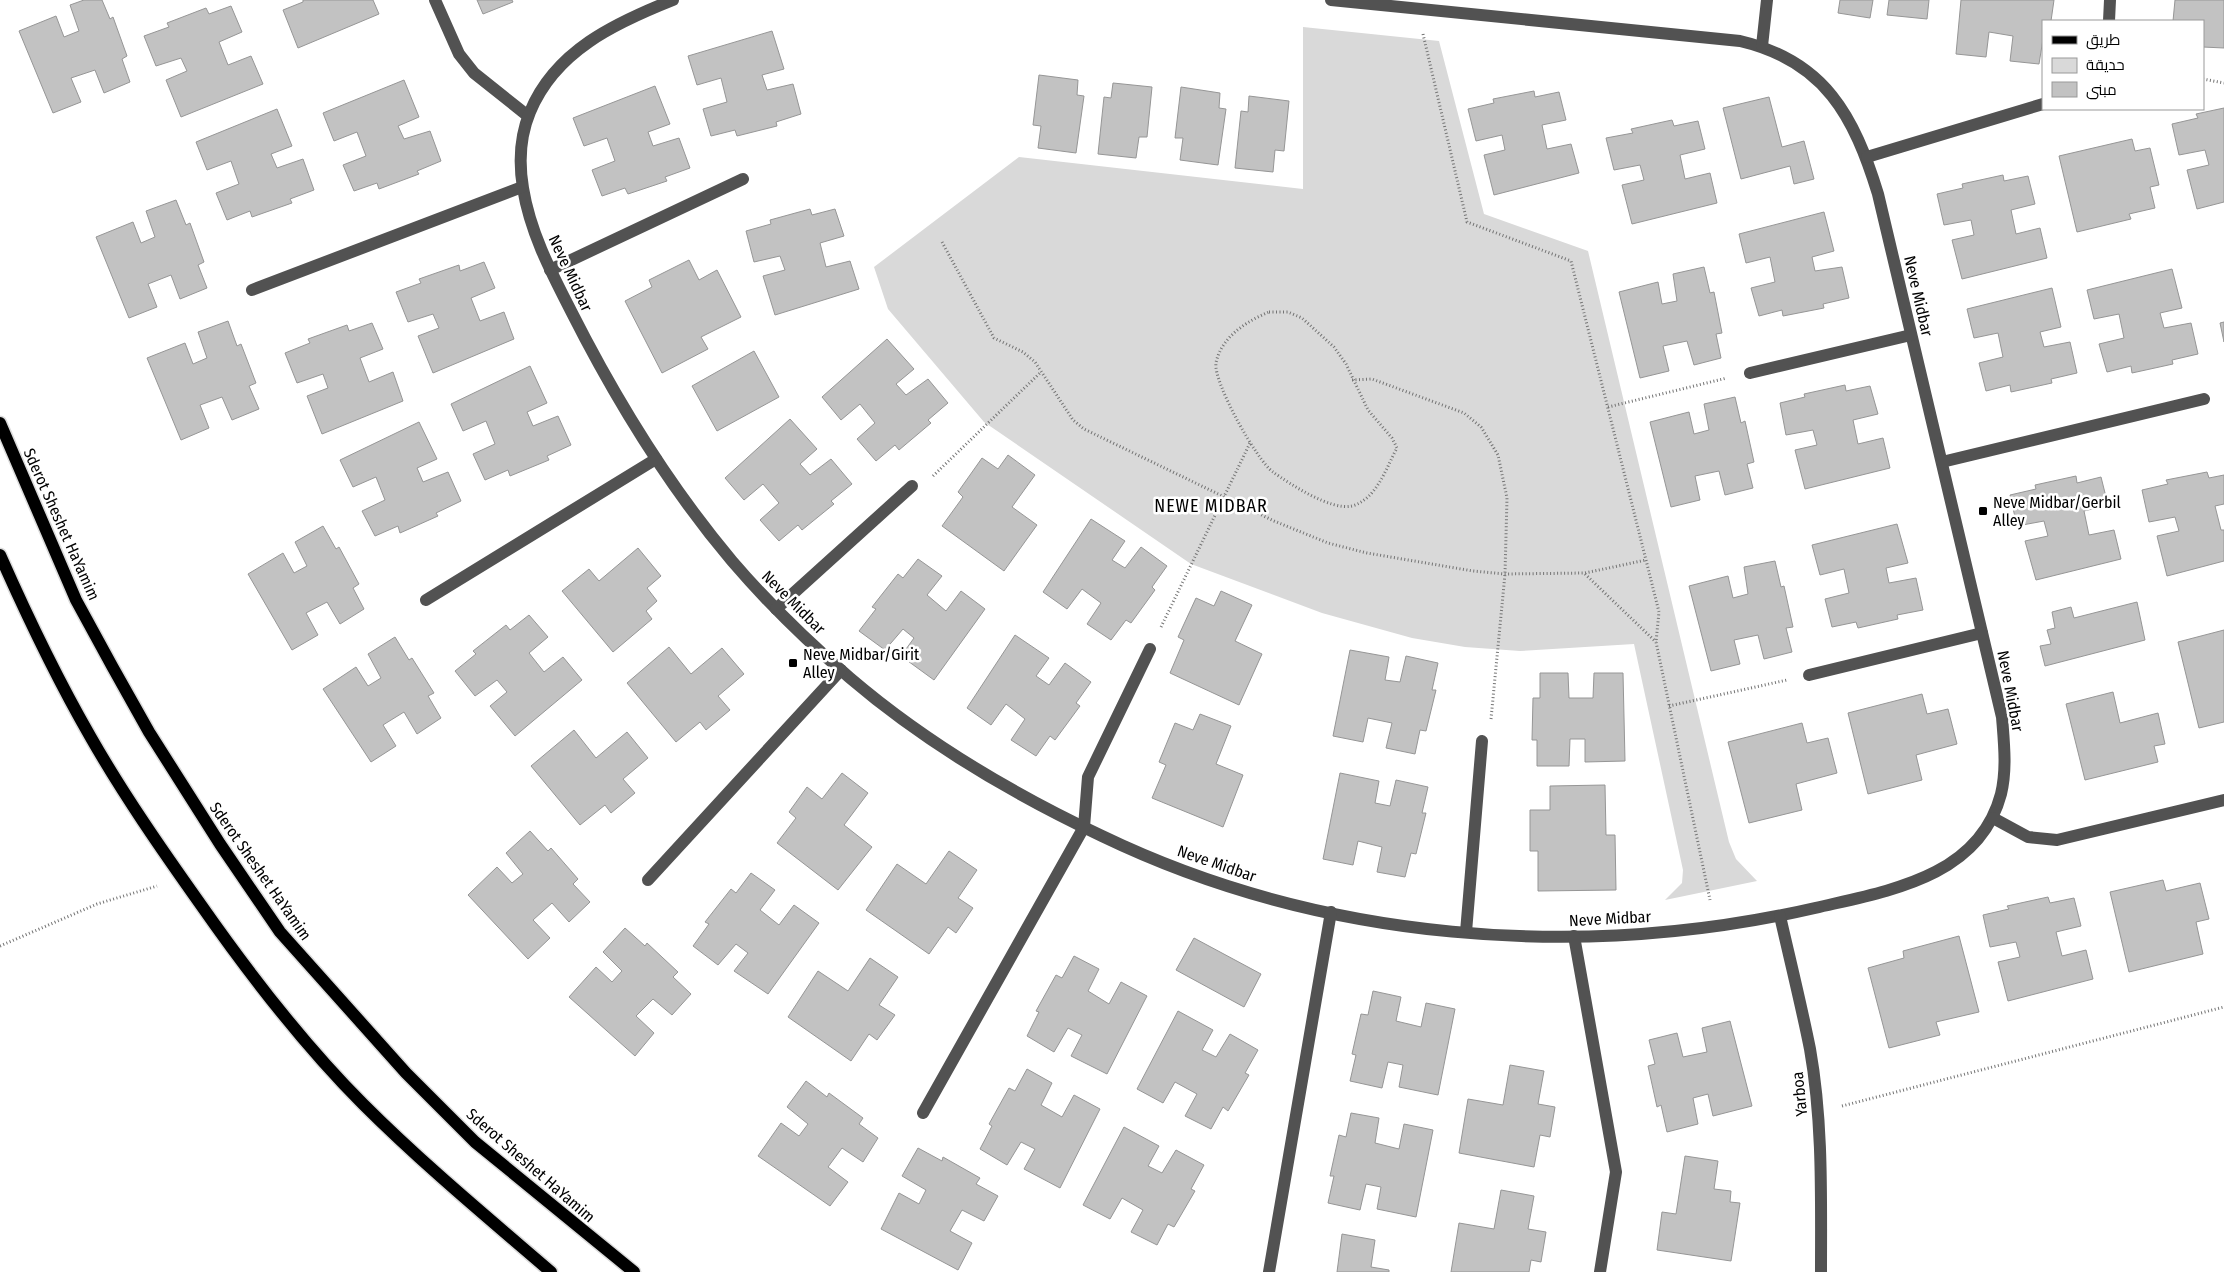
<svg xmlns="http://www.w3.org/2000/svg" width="2224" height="1272" font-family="'Fira Sans Condensed',Cairo,sans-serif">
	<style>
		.park { fill: #d9d9d9 }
		.building { fill: #c2c2c2; stroke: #969696 }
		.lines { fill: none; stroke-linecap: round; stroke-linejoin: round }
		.major-casing { stroke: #dbdbdb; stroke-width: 15 }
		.path { stroke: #747474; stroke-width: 3; stroke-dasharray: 1 2.5; stroke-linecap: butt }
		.minor { stroke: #525252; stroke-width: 12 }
		.major { stroke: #000; stroke-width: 12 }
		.poi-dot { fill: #000; stroke: #fff; stroke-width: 2 }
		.labels { text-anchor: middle; stroke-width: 5; stroke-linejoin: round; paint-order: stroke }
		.street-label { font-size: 16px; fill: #000; stroke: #fff }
		.poi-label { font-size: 16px; fill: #000; stroke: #fff; text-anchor: start }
		.neighbourhood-label { font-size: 18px; letter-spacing: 1px; fill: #000; stroke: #fff }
	</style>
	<rect width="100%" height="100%" fill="#fff"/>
	<!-- park -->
	<path class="park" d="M1303,27L1439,41L1484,214L1588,251L1729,842L1736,859L1757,881L1665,900L1682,883L1683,870L1634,644L1520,651L1465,647L1412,638L1322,613L1191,564L984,422L888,309L874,267L1019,157L1303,189Z"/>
	<!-- building -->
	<g class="building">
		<path d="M84,0H102L110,19L113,17L127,56L122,59L130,82L104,93L95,70L71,78L81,102L53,113L19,31L56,16L64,37L79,31L70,5Z"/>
		<path d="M303,0H373L379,14L298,48L283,10L303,2Z"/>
		<path d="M477,0H512L513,2L483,14Z"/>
		<path d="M1840,0H1873L1870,18L1838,13Z"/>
		<path d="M1889,0H1929L1927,19L1887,15Z"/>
		<path d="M1961,0H2054L2051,21H2043V39L2039,64L2010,61L2013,36L1989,32L1986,57L1956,54Z"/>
		<path d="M2175,0H2224V48L2203,47V21H2173Z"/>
		<path d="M231,6L242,32L219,42L228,65L251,56L263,84L181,117L166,80L187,71L181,58L156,66L144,36L169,27L167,23L206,8L209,14Z"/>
		<path d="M772,31L784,69L762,75L767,90L793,84L801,114L776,122L777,126L737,136L735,130L711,136L703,109L727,102L721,78L697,85L688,56Z"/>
		<path d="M1039,75L1078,80L1077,95L1084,96L1076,153L1038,148L1041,126L1033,125Z"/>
		<path d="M404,80L419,117L398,126L404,139L430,131L441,161L417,171L419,174L379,189L377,183L354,191L343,165L366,156L357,132L334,141L323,113Z"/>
		<path d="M1113,83L1152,87L1147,137H1139L1136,158L1098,154L1104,97L1111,98Z"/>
		<path d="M655,86L670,124L648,132L653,146L679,138L690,168L665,177L667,181L628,194L625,188L602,196L592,170L615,161L607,138L584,146L573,118Z"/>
		<path d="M1181,87L1220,93L1219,108L1226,109L1218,165L1180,160L1183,138H1175Z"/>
		<path d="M1534,91L1535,97L1559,92L1566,120L1542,125L1547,149L1571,144L1579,173L1494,195L1484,155L1505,150L1502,135L1476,141L1468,109L1494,103L1493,99Z"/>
		<path d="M1249,96L1289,101L1284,151L1275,150L1273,172L1235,168L1241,111L1248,112Z"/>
		<path d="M1769,97L1782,147L1804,141L1814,179L1794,184L1790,166L1741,179L1723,108Z"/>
		<path d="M2224,108V202L2197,209L2187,170L2209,165L2205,150L2179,155L2172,124L2198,118L2196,114Z"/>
		<path d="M277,109L292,146L271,154L277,168L303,159L314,190L290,199L292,203L252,217L250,211L227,220L216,193L239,184L231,161L207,170L196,142Z"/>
		<path d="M1672,120L1674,126L1698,121L1705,149L1680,155L1685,179L1710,173L1717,203L1632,224L1622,185L1644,180L1640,165L1614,170L1606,138L1633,133L1631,129Z"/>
		<path d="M2132,139L2135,151L2150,148L2159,185L2150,187L2155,208L2129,214L2131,219L2077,232L2059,156Z"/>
		<path d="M2003,175L2004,181L2028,176L2035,204L2011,210L2016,234L2040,228L2047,258L1962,279L1952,240L1974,235L1971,220L1944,225L1937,194L1963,188L1962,184Z"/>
		<path d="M176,200L186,225L190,223L204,262L198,265L207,288L180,299L171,275L148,284L157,307L129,318L96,237L133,222L141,243L155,237L146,211Z"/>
		<path d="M810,209L812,215L835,209L844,236L820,243L826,267L850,261L859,289L775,315L763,276L785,270L780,256L754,262L746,231L771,224L770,220Z"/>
		<path d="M1824,212L1834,251L1812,257L1815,271L1842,267L1849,298L1823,304L1824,308L1783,316L1782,310L1759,316L1751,288L1775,282L1770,257L1746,263L1739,234Z"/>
		<path d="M689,260L699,280L717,270L741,317L701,337L708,349L662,373L625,301L652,287L649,280Z"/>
		<path d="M484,262L495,288L471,298L480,321L504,312L514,339L433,373L418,336L439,328L433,314L408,322L396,292L421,283L419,279L459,265L460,271Z"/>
		<path d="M1704,267L1710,293L1714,292L1722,333L1716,334L1721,358L1694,365L1687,341L1663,346L1669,371L1640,378L1619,292L1658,282L1662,304L1677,301L1673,274Z"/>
		<path d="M2172,269L2182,308L2160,313L2164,328L2191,323L2198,354L2172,360L2173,364L2132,373L2131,366L2107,372L2099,344L2124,338L2119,314L2094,319L2087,290Z"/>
		<path d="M2052,288L2061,327L2040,332L2044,347L2070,342L2077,373L2051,379L2052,383L2011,392L2010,385L1986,391L1979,363L2003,357L1998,333L1974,338L1967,309Z"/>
		<path d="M228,321L237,346L241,344L256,383L249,386L259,409L232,420L222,397L200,405L209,428L181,440L147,358L185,343L193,364L207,358L198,332Z"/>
		<path d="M2224,322V342L2220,323Z"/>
		<path d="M372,323L383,349L360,358L369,382L393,372L403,401L322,434L307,396L328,388L323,374L297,383L285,353L310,343L308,339L347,325L349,331Z"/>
		<path d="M887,339L914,369L896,384L906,395L928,379L948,403L928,420L931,423L899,450L895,445L876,461L857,439L875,423L860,404L841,420L822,397Z"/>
		<path d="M754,351L779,397L717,431L692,386Z"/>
		<path d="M530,366L547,403L527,412L533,426L558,416L571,445L547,456L549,460L510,476L508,470L485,480L473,454L495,444L486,421L463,431L451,404Z"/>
		<path d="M1845,385L1846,391L1870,386L1878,414L1853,420L1858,444L1883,438L1890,468L1805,489L1795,450L1817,445L1813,430L1786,435L1780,403L1805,397L1804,394Z"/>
		<path d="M1735,397L1741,423L1745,421L1754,462L1747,464L1753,488L1725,495L1719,471L1695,476L1700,500L1671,507L1650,422L1689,412L1694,434L1709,430L1704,404Z"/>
		<path d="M790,419L817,449L800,464L810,475L831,459L852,484L831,501L834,504L802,530L798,525L779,541L760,520L779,503L763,484L744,500L725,478Z"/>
		<path d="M419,422L437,459L417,468L423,482L448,472L461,501L436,513L438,516L400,533L398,526L375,536L362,511L385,500L376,477L353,487L340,460Z"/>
		<path d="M1008,455L1035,475L1012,507L1037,525L1004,571L942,526L963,497L958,492L982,458L998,469Z"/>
		<path d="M2207,472L2209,478L2224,475V504L2215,506L2221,530H2224V561L2167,576L2157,536L2179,531L2175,517L2149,522L2142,490L2168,484L2166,480Z"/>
		<path d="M2076,476L2077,483L2101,477L2108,505L2084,511L2089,535L2114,530L2121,559L2036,580L2025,541L2048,536L2044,521L2017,526L2010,495L2036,489L2035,485Z"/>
		<path d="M1091,519L1125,541L1112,560L1125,568L1141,547L1167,566L1152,587L1155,590L1131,623L1126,620L1111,640L1087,624L1101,603L1082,589L1067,609L1043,592Z"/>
		<path d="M1897,524L1908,563L1886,568L1889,583L1916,578L1923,610L1897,615L1898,619L1858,628L1856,622L1832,627L1825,599L1849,593L1844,569L1820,575L1812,545Z"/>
		<path d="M323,526L336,549L339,547L359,584L353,588L364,609L340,624L327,602L306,613L318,635L292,650L248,574L283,553L294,573L307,566L295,542Z"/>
		<path d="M638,548L661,576L647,588L657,601L646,611L652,619L613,652L562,591L589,569L599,581Z"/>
		<path d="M918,559L942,576L927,595L946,611L961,591L985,609L934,680L901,656L914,638L903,629L885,650L859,631L876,609L872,607L898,574L903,578Z"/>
		<path d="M1775,561L1781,587L1784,586L1793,627L1786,628L1792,652L1764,659L1758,635L1734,640L1740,664L1711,671L1689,586L1728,576L1733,598L1748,594L1744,567Z"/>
		<path d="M1221,591L1252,605L1235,641L1262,654L1239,705L1170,673L1184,640L1178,637L1196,598L1214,606Z"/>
		<path d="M2137,602L2145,640L2045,666L2040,646L2051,644L2047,630L2055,628L2052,612L2071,607L2074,618Z"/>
		<path d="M529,615L548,637L529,653L544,672L563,657L582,680L515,736L490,706L507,692L497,680L475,696L455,671L476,654L473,651L506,625L510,630Z"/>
		<path d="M2224,630V722L2199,728L2178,642Z"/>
		<path d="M1015,635L1049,658L1036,676L1049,685L1065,663L1091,682L1076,703L1080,706L1055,740L1050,736L1036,756L1011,740L1025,719L1006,704L991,725L967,708Z"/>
		<path d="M395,637L409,660L412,658L434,693L428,696L441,718L417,734L404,712L383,725L396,746L371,762L323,689L356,667L368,686L381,678L368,654Z"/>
		<path d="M669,647L691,674L722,648L744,674L718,696L730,710L706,730L700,722L676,742L627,683Z"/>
		<path d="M1350,650L1389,657L1385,680L1400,682L1406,656L1438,663L1432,690H1436L1426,731L1420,730L1415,754L1386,748L1392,723L1368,718L1363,742L1333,736Z"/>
		<path d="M1540,673H1568L1569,698H1593L1594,673H1623L1625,761L1585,762V739H1570L1569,766H1537V740H1532L1533,698H1540Z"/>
		<path d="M2113,692L2120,723L2158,713L2165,744L2154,746L2158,762L2085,780L2066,704Z"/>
		<path d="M1922,694L1927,714L1948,709L1957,744L1916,755L1922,780L1868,794L1848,713Z"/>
		<path d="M1200,714L1231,726L1216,764L1243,775L1223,827L1152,798L1166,765L1159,762L1175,723L1193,730Z"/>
		<path d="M1802,723L1807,743L1828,738L1837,773L1796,784L1802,810L1749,823L1728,742Z"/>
		<path d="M574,730L596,758L627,732L648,758L623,779L635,793L611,813L605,805L580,825L531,766Z"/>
		<path d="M842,773L868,793L844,825L872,847L838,890L777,843L796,818L789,812L807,787L822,799Z"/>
		<path d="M1340,773L1379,781L1375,803L1390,806L1396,780L1428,787L1422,813H1426L1416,854L1411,853L1405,877L1377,872L1382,847L1358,841L1353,865L1323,859Z"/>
		<path d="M1605,785L1606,835H1615L1616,890L1538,891V851H1530V810H1550V786Z"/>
		<path d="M530,831L548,851L551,848L578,879L573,884L590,902L569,922L552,903L533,920L550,938L528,959L468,895L497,867L512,883L523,874L506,853Z"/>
		<path d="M949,851L977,870L958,898L973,908L956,933L948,927L929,954L866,910L897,864L926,884Z"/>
		<path d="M751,873L775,890L760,910L779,925L794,905L819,923L768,994L734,971L748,953L736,944L718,965L693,946L709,924L705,922L731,889L736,893Z"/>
		<path d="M2163,880L2166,891L2200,883L2209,919L2196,922L2203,954L2129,972L2110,892Z"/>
		<path d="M2048,897L2050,903L2074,898L2081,926L2056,932L2062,956L2086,950L2093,979L2008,1001L1998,962L2020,957L2016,942L1990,947L1983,915L2009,909L2007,906Z"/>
		<path d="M625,928L645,946L647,943L678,972L673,977L691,994L672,1015L653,999L636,1016L654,1033L635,1056L569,997L596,967L612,982L622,971L603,952Z"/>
		<path d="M1959,936L1979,1012L1936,1022L1940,1035L1889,1048L1868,968L1904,958L1903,951Z"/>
		<path d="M1194,938L1261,974L1244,1007L1176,970Z"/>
		<path d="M1074,956L1099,969L1088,991L1109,1004L1121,982L1147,996L1107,1074L1071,1056L1082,1035L1068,1028L1054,1052L1027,1036L1039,1012L1036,1011L1056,975L1062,978Z"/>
		<path d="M870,958L898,977L879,1005L895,1015L877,1040L869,1034L851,1061L788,1017L818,971L848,991Z"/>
		<path d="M1373,991L1401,997L1396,1021L1421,1027L1426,1003L1455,1009L1438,1095L1399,1087L1403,1065L1388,1062L1382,1088L1350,1081L1356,1055L1352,1054L1361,1014L1368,1015Z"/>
		<path d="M1178,1011L1213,1030L1202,1050L1216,1057L1230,1034L1258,1050L1245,1073L1249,1075L1228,1111L1223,1107L1211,1129L1185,1116L1197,1094L1175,1082L1163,1103L1137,1089Z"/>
		<path d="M1730,1021L1752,1106L1713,1116L1708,1094L1693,1098L1698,1124L1667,1132L1661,1105L1657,1107L1648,1066L1655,1064L1649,1040L1677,1033L1683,1057L1707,1052L1702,1028Z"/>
		<path d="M1510,1065L1544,1071L1538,1104L1555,1107L1550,1137L1540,1135L1534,1167L1459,1153L1468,1099L1503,1105Z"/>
		<path d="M1027,1069L1052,1083L1041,1105L1062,1117L1074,1095L1100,1109L1060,1188L1024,1169L1035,1149L1021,1142L1007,1165L980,1149L992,1126L989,1124L1009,1088L1015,1091Z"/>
		<path d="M806,1081L827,1097L829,1093L863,1118L859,1124L878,1138L863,1162L842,1148L828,1167L848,1182L830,1206L758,1156L781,1123L799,1136L808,1124L787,1107Z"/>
		<path d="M1351,1113L1379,1118L1375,1143L1399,1149L1404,1124L1433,1130L1416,1217L1377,1209L1381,1187L1366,1184L1360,1210L1328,1203L1334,1176H1330L1339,1135L1346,1137Z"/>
		<path d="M1124,1127L1159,1146L1148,1166L1162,1173L1176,1150L1204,1165L1191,1189L1195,1191L1174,1227L1168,1224L1157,1245L1131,1232L1143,1210L1122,1198L1110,1219L1083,1205Z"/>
		<path d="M918,1148L942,1161L943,1157L980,1178L976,1184L998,1196L984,1221L962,1210L950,1231L972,1243L958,1270L881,1229L899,1193L919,1204L926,1190L902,1176Z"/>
		<path d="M1685,1156L1718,1161L1714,1189L1731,1191L1730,1202L1740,1203L1731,1261L1657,1250L1662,1212L1676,1214Z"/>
		<path d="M1501,1190L1534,1196L1528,1229L1546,1232L1541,1262L1531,1260L1529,1272H1451L1459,1223L1494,1229Z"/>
		<path d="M1342,1234L1375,1240L1371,1267L1389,1270V1272H1337Z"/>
	</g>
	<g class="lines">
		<!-- major casing -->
		<g class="major-casing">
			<g id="major">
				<path d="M0,423L76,600L112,666L149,732L220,844L280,932L406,1073L475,1142L634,1272"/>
				<path d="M0,555C27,616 56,677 90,736C123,794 162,850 201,905C250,975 302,1043 363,1104C422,1163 487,1217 551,1272"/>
			</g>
		</g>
		<!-- path -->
		<g class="path">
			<path d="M1423,34L1467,222L1571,261L1659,612L1656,642L1710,900"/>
			<path d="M2203,79L2224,83"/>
			<path d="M942,242L994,338L1023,352L1035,362L1073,420L1084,429L1274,521L1328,543L1367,553L1473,571L1505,574L1585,573L1646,560"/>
			<path d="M1269,312H1288L1302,318L1334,347L1346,364L1368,410L1392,438L1397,448C1386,468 1377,499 1352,506C1331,511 1290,484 1273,472C1257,461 1213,382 1216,363C1221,337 1247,321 1269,312Z"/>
			<path d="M1352,380L1372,379L1464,413L1481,427L1498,455L1507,498L1505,574L1491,719"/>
			<path d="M1608,407L1727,378"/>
			<path d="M933,476L1041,372"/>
			<path d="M1585,574L1656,642"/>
			<path d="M1161,627L1250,443"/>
			<path d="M1669,706L1787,680"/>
			<path d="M0,946L97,904L157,886"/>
			<path d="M1842,1106L2224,1007"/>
		</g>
		<!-- minor -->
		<g class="minor">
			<path d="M435,0L459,54L474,73L528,116"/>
			<path d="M673,0C615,23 555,51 530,112C520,136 519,164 523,188C530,232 551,272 571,311C616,400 668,485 732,561C768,603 808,642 850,678C925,742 1013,794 1102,836C1320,941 1580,962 1815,908C1887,891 1979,878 2001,794C2007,769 2004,743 2002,717L1878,194C1854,116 1825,61 1740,41L1331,0"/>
			<path d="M2109,21L2110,0"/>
			<path d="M1762,46L1767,0"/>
			<path d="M1867,157L2043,104"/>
			<path d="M550,270L743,179"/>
			<path d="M252,290L522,187"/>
			<path d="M1750,373L1911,335"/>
			<path d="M1942,462L2204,399"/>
			<path d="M426,600L656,459"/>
			<path d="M776,609L912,486"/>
			<path d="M1809,675L1982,633"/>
			<path d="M1993,818L2028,837L2057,840L2224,800"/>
			<path d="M648,880L841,670"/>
			<path d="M1780,916C1790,960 1801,1004 1810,1049C1823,1122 1821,1198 1821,1272"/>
			<path d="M1466,932L1482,741"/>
			<path d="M1574,936L1616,1172L1600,1272"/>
			<path d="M923,1113L1084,827L1088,777L1150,649"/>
			<path d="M1269,1272L1331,912"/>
		</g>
		<!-- major -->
		<use href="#major" class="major"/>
	</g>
	<!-- markers -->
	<g class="poi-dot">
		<rect x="1978" y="506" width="10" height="10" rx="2.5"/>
		<rect x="788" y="658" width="10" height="10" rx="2.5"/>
	</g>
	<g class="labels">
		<!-- street labels -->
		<g class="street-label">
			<text transform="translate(571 273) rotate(65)" y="6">Neve Midbar</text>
			<text transform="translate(1919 296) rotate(77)" y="6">Neve Midbar</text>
			<text transform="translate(62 524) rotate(66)" y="6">Sderot Sheshet HaYamim</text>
			<text transform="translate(794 602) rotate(45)" y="6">Neve Midbar</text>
			<text transform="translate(2011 691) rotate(79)" y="6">Neve Midbar</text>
			<text transform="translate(1217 863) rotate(19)" y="6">Neve Midbar</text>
			<text transform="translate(261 871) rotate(55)" y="6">Sderot Sheshet HaYamim</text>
			<text transform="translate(1610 918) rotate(-3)" y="6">Neve Midbar</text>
			<text transform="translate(1799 1094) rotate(-96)" y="6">Yarboa</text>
			<text transform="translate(531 1165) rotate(41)" y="6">Sderot Sheshet HaYamim</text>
		</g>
		<!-- poi labels -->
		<g class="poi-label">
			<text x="1993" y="508">Neve Midbar/Gerbil<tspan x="1993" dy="18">Alley</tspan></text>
			<text x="803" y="660">Neve Midbar/Girit<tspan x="803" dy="18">Alley</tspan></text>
		</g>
		<!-- neighbourhood labels -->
		<g class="neighbourhood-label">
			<text x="1211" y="512">NEWE MIDBAR</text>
		</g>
	</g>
	<!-- legend -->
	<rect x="2042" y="20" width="162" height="90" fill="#ffffff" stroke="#999999"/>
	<rect x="2052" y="36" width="25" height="8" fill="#000000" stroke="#999999"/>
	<text x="2086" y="45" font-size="15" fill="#000000">طريق</text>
	<rect x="2052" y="58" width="25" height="15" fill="#d9d9d9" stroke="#999999"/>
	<text x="2086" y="70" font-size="15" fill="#000000">حديقة</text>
	<rect x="2052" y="82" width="25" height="15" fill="#c2c2c2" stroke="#999999"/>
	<text x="2086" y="95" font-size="15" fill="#000000">مبنى</text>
</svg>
